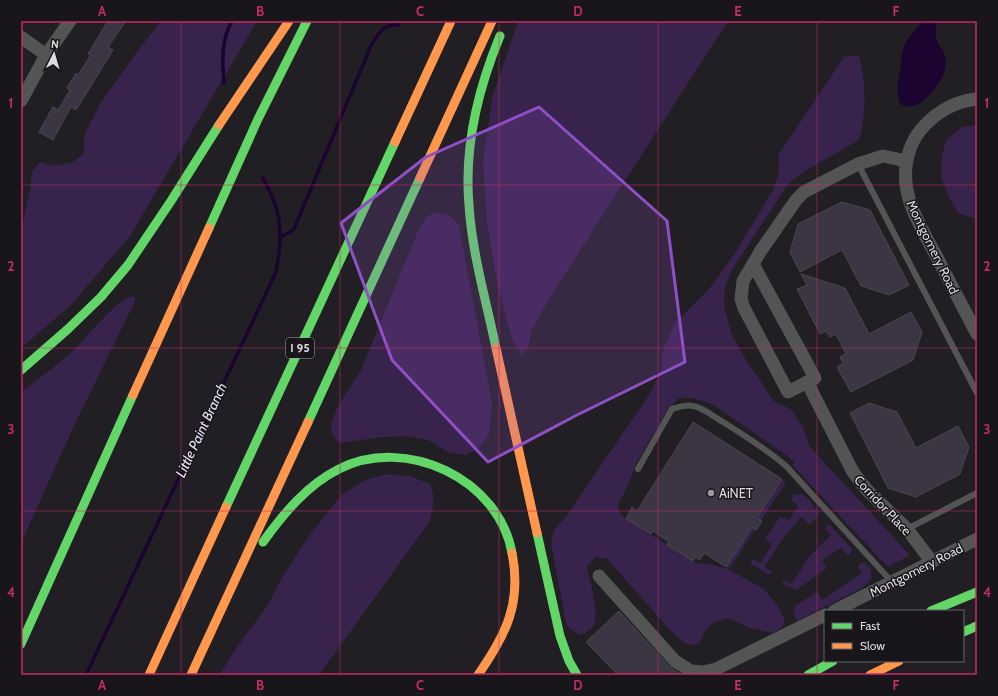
<svg xmlns="http://www.w3.org/2000/svg" width="998" height="696" font-family="Cabin,sans-serif">
	<style>
		.green { fill: #37234b }
		.water { fill: #1b042f }
		.lines { fill: none; stroke-linecap: round; stroke-linejoin: round }
		.stream { stroke: #1b042f; stroke-width: 3.5 }
		.building { fill: #3c3544; stroke: #48474a }
		.lane { stroke: #535554; stroke-width: 6 }
		.street { stroke: #535554; stroke-width: 13 }
		.fast { stroke: #63d668; stroke-width: 9 }
		.slow { stroke: #ff974d; stroke-width: 9 }
		.marked { fill: #8f4fc6; fill-opacity: 0.2; stroke: #8f4fc6; stroke-width: 3; stroke-linejoin: round }
		.grid { fill: none; stroke: #c52c68; stroke-width: 1; stroke-opacity: 0.55 }
		.poi-dot { fill: #9b999e; stroke: #18151b; stroke-width: 1.5 }
		.labels { text-anchor: middle; stroke-width: 3; stroke-linejoin: round; paint-order: stroke }
		.shield { fill: #18151b; stroke: #a2a0a5; stroke-width: 1 }
		.shield-label { font-size: 12px; font-weight: bold; fill: #dddbe0 }
		.street-label { font-size: 13px; fill: #dddbe0; stroke: #18151b }
		.poi-label { font-size: 13px; fill: #dddbe0; stroke: #18151b; text-anchor: start }
		.water-label { font-size: 14px; font-style: italic; fill: #e7dff3; stroke: #18151b }
		.neatline { fill: none; stroke: #c52c68; stroke-width: 1.5 }
		.grid-label { font-size: 13px; text-anchor: middle; font-weight: bold; fill: #c52c68 }
	</style>
	<rect width="100%" height="100%" fill="#211f24"/>
	<!-- green -->
	<g class="green">
		<path d="M161,21H257L130,236L71,305L21,348V226L23,222L30,190L32,171L40,162L54,166L73,162L84,153V135L100,104L136,53Z"/>
		<path d="M518,21H728L552,294L531,331L528,349L522,355L513,342L498,287L487,223L483,162L492,98Z"/>
		<path d="M859,55C866,82 867,113 859,140L802,173L788,184L732,270L725,287L724,307L732,335L746,360L774,401L792,410L803,428L810,447L910,555L888,567L792,465L795,462L786,455L712,404L692,398H679L669,408L637,462L625,492L619,502L618,509L623,517L696,563L710,564L728,569L764,589L778,606L785,620L782,628L772,633L750,628L728,618L714,622L705,631L699,644L691,645L685,643L671,631L607,559L595,557L587,567C590,582 599,610 594,624C592,630 585,633 580,635L573,631L566,624L551,542L554,530L565,518L651,392L661,370L663,350L675,323L709,289L737,250L773,190L778,176L779,154L844,57Z"/>
		<path d="M977,125V216L973,218L958,213L949,197L941,177L942,156L946,140L962,127Z"/>
		<path d="M434,213C447,213 451,215 459,226L492,403L489,435L478,449L465,455L447,452L428,440L405,436L375,438L342,443L336,440L331,431L332,422L337,408L361,370L418,231L426,217Z"/>
		<path d="M134,296L136,299L73,428L21,543V392C38,379 56,366 72,352C86,338 116,299 134,296Z"/>
		<path d="M386,474L410,476L430,484C436,496 433,508 430,521L319,675H219L237,647L269,603L284,574L309,536L341,495L363,481Z"/>
		<path d="M782,480L786,482L734,562L729,568L726,567Z"/>
		<path d="M802,494L810,501L819,514L811,524H809L801,517L784,537L764,567L773,572L769,575L750,563L753,559L761,563L772,545L765,539L780,517L789,520L798,506L791,500L793,495Z"/>
		<path d="M829,524L852,549L850,555H847L841,548L822,560L827,568L796,590L782,583L784,580L792,584L809,557L831,535L825,529Z"/>
		<path d="M861,563H865L871,570V580L862,588L797,621L793,611L796,605L817,592L822,600L862,573L858,566Z"/>
	</g>
	<!-- water -->
	<path class="water" d="M922,21H937C936,30 934,37 939,45C941,48 943,50 944,53C951,72 936,89 923,101C916,107 908,108 900,104C895,87 899,81 901,64C902,60 901,54 903,49C906,39 916,30 922,21Z"/>
	<g class="lines">
		<!-- stream -->
		<g class="stream">
			<path d="M224,83C222,62 221,40 232,21"/>
			<path d="M281,237L293,230L296,224L371,46C379,33 382,24 399,25"/>
			<path d="M86,675L276,272C280,249 283,227 275,204C272,195 267,187 263,178"/>
		</g>
	</g>
	<!-- building -->
	<g class="building">
		<path d="M108,21H126L108,47L113,50L76,110L71,107L53,140L39,132L53,107L58,110L70,90L67,88L76,73L78,75L91,55L88,54Z"/>
		<path d="M842,202L870,210L909,285L889,295L861,286L842,250L800,272L790,252L798,224Z"/>
		<path d="M801,274L845,288L869,334L911,312L922,332L913,360L851,392L837,367L843,363L840,357L846,354L836,334L830,337L826,331L820,334L797,289L807,285Z"/>
		<path d="M869,403L897,412L916,448L958,426L969,447L960,474L916,497L888,488L850,413Z"/>
		<path d="M693,422L782,479L757,518L762,521L756,530L752,527L726,567L704,553L700,560L695,557L693,561L667,545L669,542L653,531L651,534L626,519L632,507L637,511Z"/>
		<path d="M619,611L669,666L681,675H618L586,642Z"/>
	</g>
	<g class="lines">
		<!-- lane -->
		<g class="lane">
			<path d="M858,164L977,393"/>
			<path d="M638,469L672,409C679,407 686,404 693,406C704,408 714,417 723,422C745,436 768,450 787,467L892,582"/>
			<path d="M907,529L977,493"/>
		</g>
		<!-- street -->
		<g class="street">
			<path d="M21,37L46,55"/>
			<path d="M977,99C957,101 940,110 926,124C919,131 913,140 910,149C895,191 920,225 939,261C951,285 964,309 977,334"/>
			<path d="M21,101L46,55L70,21"/>
			<path d="M753,264L815,378L788,392L744,308L741,299L743,281L760,252L796,200L804,192L858,164L883,156L906,161"/>
			<path d="M807,382L853,472L867,490L907,529L932,562"/>
			<path d="M599,576L675,661L691,671L703,672L716,669L825,615"/>
			<path d="M834,611L977,539"/>
		</g>
		<!-- fast -->
		<g class="fast">
			<path d="M209,228L258,119L307,21"/>
			<path d="M496,348C486,300 472,253 469,205C464,147 478,89 500,36"/>
			<path d="M21,370L68,329L101,297L128,265L171,201L219,125"/>
			<path d="M308,422L420,178"/>
			<path d="M226,507L395,142"/>
			<path d="M537,533L560,636L569,661L577,675"/>
			<path d="M263,542C284,513 307,485 339,469C406,435 499,479 512,553"/>
			<path d="M931,611L977,592"/>
			<path d="M963,632L977,626"/>
			<path d="M21,644L133,395"/>
			<path d="M808,675L833,661"/>
		</g>
		<!-- slow -->
		<g class="slow">
			<path d="M219,125L289,21"/>
			<path d="M395,142L451,21"/>
			<path d="M420,178L492,21"/>
			<path d="M496,348L537,533"/>
			<path d="M133,395L209,228"/>
			<path d="M149,675L226,507"/>
			<path d="M191,675L308,422"/>
			<path d="M478,675C506,635 522,603 512,553"/>
			<path d="M870,675L899,661"/>
		</g>
	</g>
	<!-- marked area -->
	<path class="marked" d="M539,107L667,221L685,362L577,415L488,462L392,360L341,223L426,157Z"/>
	<!-- grid -->
	<path class="grid" d="M181,21V675M340,21V675M499,21V675M658,21V675M817,21V675M21,185H977M21,348H977M21,511H977"/>
	<!-- markers -->
	<circle class="poi-dot" cx="711" cy="493" r="4"/>
	<g class="labels">
		<!-- shield labels -->
		<rect class="shield" x="286" y="338" width="28" height="20" rx="3"/>
		<g class="shield-label">
			<text x="300" y="352">I 95</text>
		</g>
		<!-- street labels -->
		<g class="street-label">
			<text transform="translate(933 247) rotate(64)" y="5">Montgomery Road</text>
			<text transform="translate(883 505) rotate(47)" y="5">Corridor Place</text>
			<text transform="translate(916 570) rotate(-27)" y="5">Montgomery Road</text>
		</g>
		<!-- poi labels -->
		<g class="poi-label">
			<text x="719" y="498">AiNET</text>
		</g>
		<!-- water labels -->
		<g class="water-label">
			<text transform="translate(201 430) rotate(-65)" y="5">Little Paint Branch</text>
		</g>
	</g>
	<!-- border -->
	<rect width="998" height="696" fill="none" stroke="#18151b" stroke-width="44"/>
	<!-- legend -->
	<rect x="824" y="610" width="140" height="52" fill="#18151b" stroke="#67646a"/>
	<rect x="832" y="623" width="20" height="6" fill="#63d668" stroke="#67646a"/>
	<text x="860" y="630" font-size="12" fill="#dddbe0">Fast</text>
	<rect x="832" y="643" width="20" height="6" fill="#ff974d" stroke="#67646a"/>
	<text x="860" y="650" font-size="12" fill="#dddbe0">Slow</text>
	<!-- north arrow -->
	<g transform="translate(54 54) rotate(5)" stroke="#18151b" stroke-width="3" paint-order="stroke">
	<path d="M0-3L7 15L0 10L-7 15Z" fill="#dddbe0"/>
	<text y="-6" font-size="11" font-weight="bold" text-anchor="middle" fill="#dddbe0">N</text>
	</g>
	<rect x="22" y="22" width="954" height="652" class="neatline"/>
	<g class="grid-label">
		<text x="102" y="16">A</text>
		<text x="260" y="16">B</text>
		<text x="420" y="16">C</text>
		<text x="578" y="16">D</text>
		<text x="738" y="16">E</text>
		<text x="896" y="16">F</text>
		<text x="11" y="108">1</text>
		<text x="987" y="108">1</text>
		<text x="11" y="271">2</text>
		<text x="987" y="271">2</text>
		<text x="11" y="434">3</text>
		<text x="987" y="434">3</text>
		<text x="11" y="597">4</text>
		<text x="987" y="597">4</text>
		<text x="102" y="690">A</text>
		<text x="260" y="690">B</text>
		<text x="420" y="690">C</text>
		<text x="578" y="690">D</text>
		<text x="738" y="690">E</text>
		<text x="896" y="690">F</text>
	</g>
</svg>
